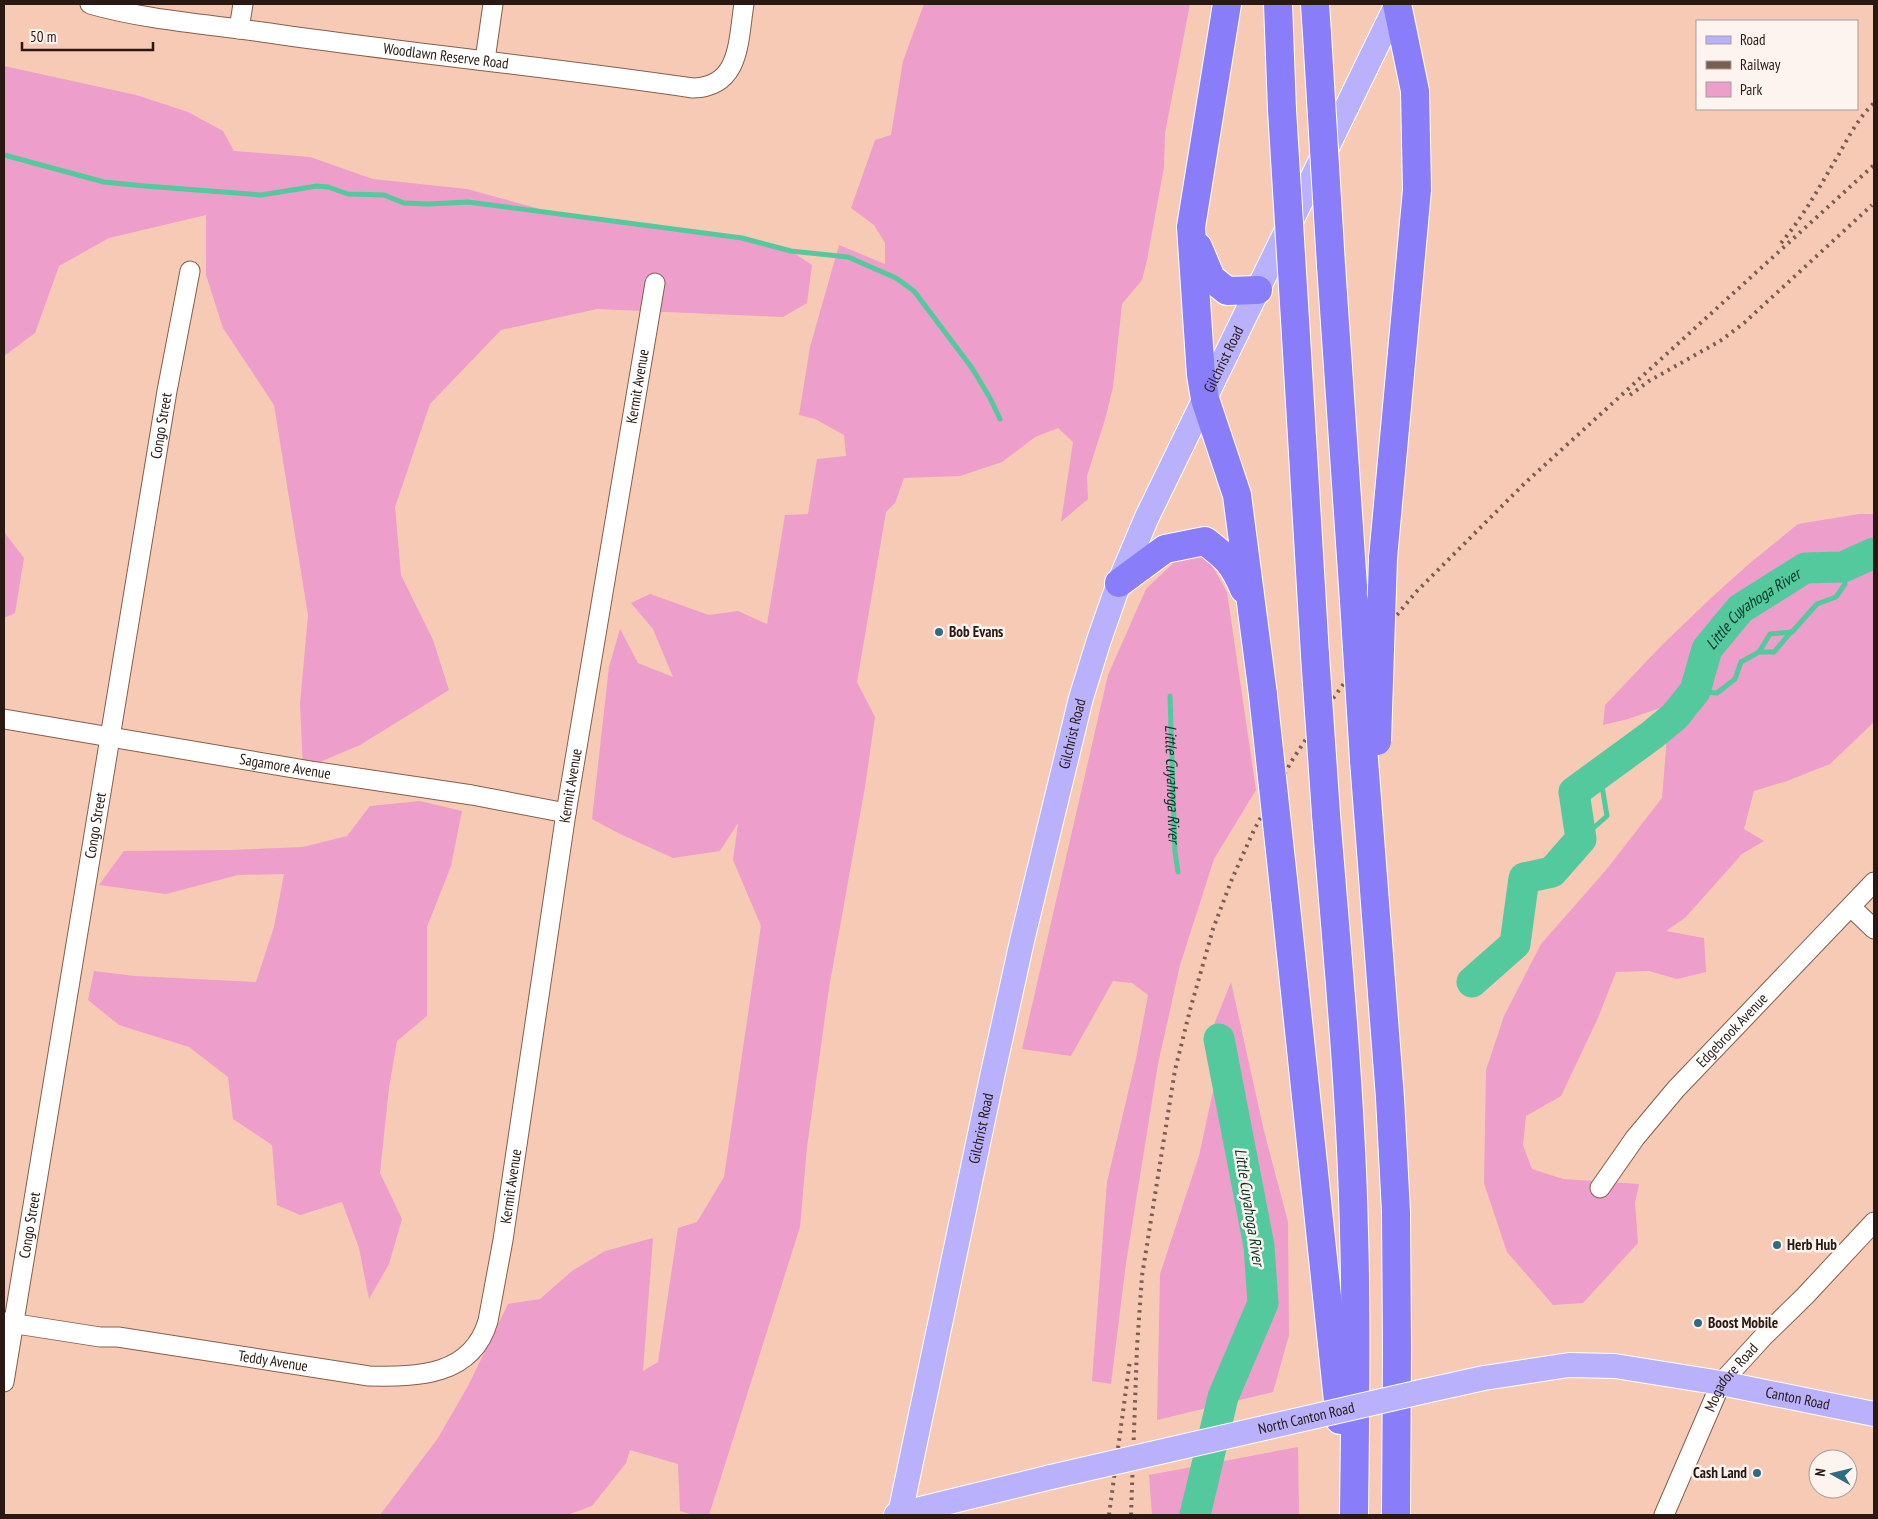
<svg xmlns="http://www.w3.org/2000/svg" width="1878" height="1519" font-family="'PT Sans Narrow',sans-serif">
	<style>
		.green { fill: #ed9eca }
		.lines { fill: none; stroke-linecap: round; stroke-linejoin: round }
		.stream { stroke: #53c99d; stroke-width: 5 }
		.river { stroke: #53c99d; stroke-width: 31 }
		.minor-casing { stroke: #855e4c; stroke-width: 21 }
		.major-casing { stroke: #fff; stroke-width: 26 }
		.highway-casing { stroke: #fff; stroke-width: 30 }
		.minor { stroke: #fff; stroke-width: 19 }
		.major { stroke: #b9b1fb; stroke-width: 24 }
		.highway { stroke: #8a7df9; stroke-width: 28 }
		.rail { stroke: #785d51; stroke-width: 4; stroke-dasharray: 2.5 5; stroke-linecap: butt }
		.major-bridge-casing { stroke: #fff; stroke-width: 26; stroke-linecap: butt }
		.highway-bridge-casing { stroke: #fff; stroke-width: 30; stroke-linecap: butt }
		.major-bridge { stroke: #b9b1fb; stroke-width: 24 }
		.highway-bridge { stroke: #8a7df9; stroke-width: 28 }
		.poi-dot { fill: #2f6c83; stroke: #fdf4f0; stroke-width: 2 }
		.labels { text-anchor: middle; stroke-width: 5; stroke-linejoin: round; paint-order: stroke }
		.street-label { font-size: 15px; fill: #291912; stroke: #fdf4f0 }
		.poi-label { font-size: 15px; font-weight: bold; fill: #291912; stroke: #fdf4f0; text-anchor: start }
		.water-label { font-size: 16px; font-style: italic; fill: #003423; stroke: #fdf4f0 }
	</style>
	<rect width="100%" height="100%" fill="#f7cab6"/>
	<!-- green -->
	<g class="green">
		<path d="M924,4H1190L1165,133L1164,167L1147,260L1142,280L1122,304L1113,387L1106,416L1087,476L1088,499L1061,522L1073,442L1058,428L1035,437L1002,462L960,476L904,478L895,503L886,512L857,682L875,717L865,787L829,988L807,1147L800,1227L709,1515H693L680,1511L678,1464L630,1450L626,1463L592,1506L567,1515H380L438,1438L468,1386L508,1304L540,1299L572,1271L605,1251L653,1238L643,1371L658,1362L678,1228L697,1222L724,1177L761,926L733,860L738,823L720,851L673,858L620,834L592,819L609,667L620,629L638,663L673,677L653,629L631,603L650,594L709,615L738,611L767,624L785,515L808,514L817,459L846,456L844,435L815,419L799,415L810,347L839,245L885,264V243L874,225L851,208L875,140L891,135L903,61Z"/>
		<path d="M4,66L136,95L188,112L223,131L234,151L310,157L373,179L467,189L554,213L742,238L791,251L812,265L807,303L783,317L597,309L501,330L430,404L395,507L401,575L433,640L449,690L360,745L303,769L300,704L308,615L274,405L223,328L206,275V215L109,238L59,266L35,333L4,356Z"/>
		<path d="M1859,514H1874V722L1830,764L1787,781L1754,791L1744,829L1764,841L1742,854L1685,918L1666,931L1704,938L1706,972L1677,979L1649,971L1616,972L1598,1018L1561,1096L1526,1116L1523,1145L1532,1169L1563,1179L1639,1184L1635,1203L1638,1243L1583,1303L1553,1305L1507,1252L1484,1183L1486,1070L1504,1016L1541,944L1606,870L1662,798L1666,749V706L1628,719L1603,725L1605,705L1662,645L1711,598L1750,563L1798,524Z"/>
		<path d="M4,532L24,558L15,613L4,618Z"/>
		<path d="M1183,554L1208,558L1227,592L1256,790L1214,859L1180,965L1158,1064L1126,1263L1111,1384L1092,1381L1107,1182L1136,1059L1148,995L1132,983L1113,981L1071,1056L1022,1049L1108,675L1146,589Z"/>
		<path d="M420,801L462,811L451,866L427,927V1016L397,1041L389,1088L380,1173L402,1219L389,1264L369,1299L359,1248L342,1202L300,1215L277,1205L272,1145L233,1119L228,1077L189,1047L119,1025L88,1000L94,971L135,976L256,982L274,927L284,874L238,875L166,894L99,885L124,851L229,850L303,847L347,836L370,806Z"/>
		<path d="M1231,982L1264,1131L1288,1222L1289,1335L1273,1392L1157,1420L1160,1274L1199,1156L1216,1077L1209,1037Z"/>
		<path d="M1298,1447L1299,1515H1152L1149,1475Z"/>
	</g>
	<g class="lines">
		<!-- stream -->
		<g class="stream">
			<path d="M4,155L104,182L145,186L261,195L317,186L328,187L348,194L384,195L404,203L429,204L468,202L742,238L791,251L848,257L896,278L914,291L972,368L990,398L1000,419"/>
			<path d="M1759,652H1774L1791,632"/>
			<path d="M1695,691L1717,693L1735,679L1741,662L1759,652L1770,634L1792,632L1817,604L1836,597L1845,584L1843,567"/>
			<path id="s1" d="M1170,696L1175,852L1178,872"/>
			<path d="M1581,839L1607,816L1600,774"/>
			<path d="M1219,1039L1220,1045"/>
		</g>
		<!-- river -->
		<g class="river">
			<path id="s2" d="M1472,982L1515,944L1524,878L1552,872L1581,839L1574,792L1652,735L1675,716L1695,691L1707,649L1740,609L1805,568L1843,567L1874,553"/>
			<path d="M1195,1515L1223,1397L1263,1303L1259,1246L1219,1039"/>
		</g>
		<!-- minor casing -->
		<g class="minor-casing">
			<g id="minor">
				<path id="s3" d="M90,4C146,20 205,24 262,32C405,53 550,67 693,88C741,87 738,40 744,4"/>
				<path d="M239,29L243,4"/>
				<path d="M485,60L493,4"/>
				<path id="s4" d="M4,719L311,771L472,795L566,813"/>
				<path d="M1851,907L1874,929"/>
				<path id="s5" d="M1600,1188L1635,1138L1676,1089L1874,882"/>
				<path id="s6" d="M4,1322L100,1337H118L369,1376C418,1377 472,1376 488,1321L503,1240L566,813L655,283"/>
				<path id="s7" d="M4,1382L167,391L190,271"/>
				<path id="s8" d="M1664,1515L1721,1383L1763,1337L1805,1296L1874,1222"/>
			</g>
		</g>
		<!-- major casing -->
		<g class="major-casing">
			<g id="major">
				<path id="s9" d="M1425,1391L1484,1378L1569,1365L1615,1366L1721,1383L1874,1414"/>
				<path id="s10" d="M900,1514L992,1077L1022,941L1081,698L1099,640L1119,583L1147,517L1397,4"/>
				<path d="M896,1515L1051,1477"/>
			</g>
		</g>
		<!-- highway casing -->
		<g class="highway-casing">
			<g id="highway">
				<path d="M1227,4L1191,227L1201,375L1205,399L1237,495L1263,695"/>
				<path d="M1278,4L1282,110"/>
				<path d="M1315,4L1317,34"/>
				<path d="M1198,247L1211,278L1227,291L1258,290"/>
				<path d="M1331,265L1354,601"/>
				<path d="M1296,336L1315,655"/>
				<path d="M1383,558L1417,190L1415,91L1397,4"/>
				<path d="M1119,583L1165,549L1205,541C1226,557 1233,563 1244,589"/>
				<path d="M1364,760L1390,1098L1396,1212L1397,1347L1396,1515"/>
				<path d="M1326,814C1337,953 1351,1093 1354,1232C1357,1327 1355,1421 1354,1515"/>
				<path d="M1285,897L1340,1420"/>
			</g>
		</g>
		<!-- minor -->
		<use href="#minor" class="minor"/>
		<!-- major -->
		<use href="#major" class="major"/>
		<!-- highway -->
		<use href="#highway" class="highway"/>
		<!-- rail -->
		<g class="rail">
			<path d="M1781,243C1804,216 1821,184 1839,154C1849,136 1859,117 1874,103"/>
			<path d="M1630,395L1649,381L1720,341L1744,323L1872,205"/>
			<path d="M1109,1515L1130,1360"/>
			<path d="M1131,1515L1137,1347L1142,1276L1175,1070L1190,1010L1213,929L1232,879L1254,830L1291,762L1329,704L1371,646L1416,592L1525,483L1874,165"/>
		</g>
		<!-- major-bridge casing -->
		<g class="major-bridge-casing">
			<g id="major-bridge">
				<path id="s11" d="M1051,1477L1425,1391"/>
			</g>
		</g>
		<!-- highway-bridge casing -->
		<g class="highway-bridge-casing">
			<g id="highway-bridge">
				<path d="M1317,34L1331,265"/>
				<path d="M1282,110L1296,336"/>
				<path d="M1354,601L1364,760"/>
				<path d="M1315,655L1326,814"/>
				<path d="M1263,695L1285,897"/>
				<path d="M1377,741L1383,558"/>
			</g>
		</g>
		<!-- major-bridge -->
		<use href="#major-bridge" class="major-bridge"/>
		<!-- highway-bridge -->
		<use href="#highway-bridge" class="highway-bridge"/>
	</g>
	<!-- markers -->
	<g class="poi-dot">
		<circle cx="939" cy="632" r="5"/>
		<circle cx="1777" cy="1245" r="5"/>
		<circle cx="1698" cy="1323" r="5"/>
		<circle cx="1757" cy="1473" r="5"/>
	</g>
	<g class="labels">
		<!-- street labels -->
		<g class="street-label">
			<text dy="5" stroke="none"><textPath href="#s3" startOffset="360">Woodlawn Reserve Road</textPath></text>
			<text dy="5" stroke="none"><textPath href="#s10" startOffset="1204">Gilchrist Road</textPath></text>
			<text dy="5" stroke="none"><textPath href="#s6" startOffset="1459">Kermit Avenue</textPath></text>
			<text dy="5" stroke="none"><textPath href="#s7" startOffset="969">Congo Street</textPath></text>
			<text dy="5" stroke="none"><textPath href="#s10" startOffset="799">Gilchrist Road</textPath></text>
			<text dy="5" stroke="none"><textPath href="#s4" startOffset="285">Sagamore Avenue</textPath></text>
			<text dy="5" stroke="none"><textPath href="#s6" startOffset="1054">Kermit Avenue</textPath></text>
			<text dy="5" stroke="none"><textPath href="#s7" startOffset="564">Congo Street</textPath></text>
			<text dy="5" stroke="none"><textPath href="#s5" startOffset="206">Edgebrook Avenue</textPath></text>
			<text dy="5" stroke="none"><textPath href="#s10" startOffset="394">Gilchrist Road</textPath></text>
			<text dy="5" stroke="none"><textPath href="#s6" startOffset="649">Kermit Avenue</textPath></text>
			<text dy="5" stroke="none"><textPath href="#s7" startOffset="159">Congo Street</textPath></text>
			<text dy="5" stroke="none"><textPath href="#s6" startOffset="272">Teddy Avenue</textPath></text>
			<text dy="5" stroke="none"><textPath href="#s8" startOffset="154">Mogadore Road</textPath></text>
			<text dy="5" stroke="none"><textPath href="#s9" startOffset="378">Canton Road</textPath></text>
			<text dy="5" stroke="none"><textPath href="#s11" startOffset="262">North Canton Road</textPath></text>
		</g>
		<!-- poi labels -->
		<g class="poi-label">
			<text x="949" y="637">Bob Evans</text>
			<text x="1787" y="1250">Herb Hub</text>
			<text x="1708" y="1328">Boost Mobile</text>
			<text x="1747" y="1478" text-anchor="end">Cash Land</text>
		</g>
		<!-- water labels -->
		<g class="water-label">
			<text dy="6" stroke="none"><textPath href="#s2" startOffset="508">Little Cuyahoga River</textPath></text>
			<text dy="6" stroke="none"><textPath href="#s1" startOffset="88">Little Cuyahoga River</textPath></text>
			<text transform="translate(1250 1207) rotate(81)" y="6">Little Cuyahoga River</text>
		</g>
	</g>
	<!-- border -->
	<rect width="1878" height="1519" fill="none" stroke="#291912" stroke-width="10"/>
	<!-- legend -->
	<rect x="1696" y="20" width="162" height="90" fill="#fdf4f0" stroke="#a89c97"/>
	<rect x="1706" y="36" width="25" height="8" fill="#b9b1fb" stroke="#a89c97"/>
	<text x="1740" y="45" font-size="15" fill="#291912">Road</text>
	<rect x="1706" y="61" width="25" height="8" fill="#785d51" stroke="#a89c97"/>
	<text x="1740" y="70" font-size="15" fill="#291912">Railway</text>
	<rect x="1706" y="82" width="25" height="15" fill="#ed9eca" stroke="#a89c97"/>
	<text x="1740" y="95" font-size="15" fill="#291912">Park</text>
	<!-- north arrow -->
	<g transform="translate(1833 1474) rotate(278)"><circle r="24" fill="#fdf4f0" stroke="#a89c97"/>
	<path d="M0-4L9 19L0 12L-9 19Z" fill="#2f6c83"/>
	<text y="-8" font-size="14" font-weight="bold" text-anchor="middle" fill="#291912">N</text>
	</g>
	<!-- scale -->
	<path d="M22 42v8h131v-8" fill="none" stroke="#291912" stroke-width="2.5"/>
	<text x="30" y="42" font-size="15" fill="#291912" stroke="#fdf4f0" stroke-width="4" paint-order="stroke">50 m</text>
</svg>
